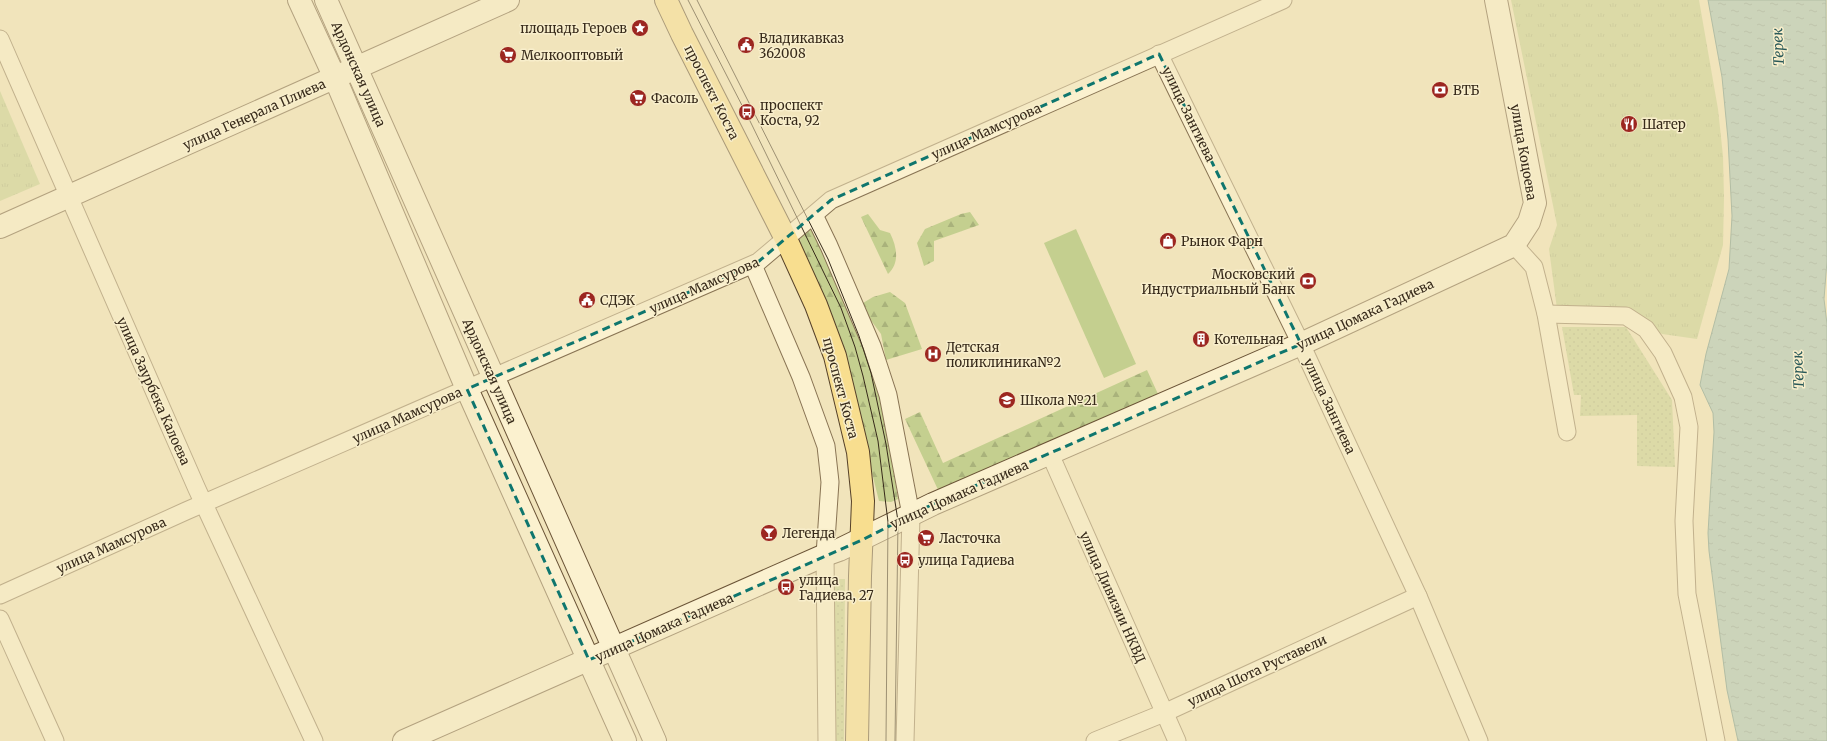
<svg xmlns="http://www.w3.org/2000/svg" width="1827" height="741" font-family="Merriweather,serif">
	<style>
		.grass { fill: url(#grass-dots) }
		.forest { fill: url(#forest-firs) }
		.park { fill: url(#park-tufts) }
		.pitch { fill: #c4cf8f }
		.water { fill: url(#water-ripples); stroke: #678f88 }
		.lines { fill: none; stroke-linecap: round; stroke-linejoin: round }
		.street-casing { stroke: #897454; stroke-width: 19 }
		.secondary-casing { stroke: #6b5437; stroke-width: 24 }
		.primary-casing { stroke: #564129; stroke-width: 24 }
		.street { stroke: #fbf1cf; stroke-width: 17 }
		.secondary { stroke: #fbf1cf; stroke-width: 22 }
		.primary { stroke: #f8de8f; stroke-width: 22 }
		.tram { stroke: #372a1a; stroke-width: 1 }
		.marked { fill: none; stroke: #0f766e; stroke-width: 3; stroke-dasharray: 8 5; stroke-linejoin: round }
		.labels { text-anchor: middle; stroke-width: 3; stroke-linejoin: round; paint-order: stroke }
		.poi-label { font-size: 13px; fill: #372a1a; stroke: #f8eecb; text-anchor: start }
		.street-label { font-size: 13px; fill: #372a1a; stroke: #f8eecb }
		.water-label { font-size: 14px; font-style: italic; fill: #285858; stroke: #f8eecb }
	</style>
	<defs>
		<pattern id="grass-dots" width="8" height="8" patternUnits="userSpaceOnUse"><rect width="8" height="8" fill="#c4cf8f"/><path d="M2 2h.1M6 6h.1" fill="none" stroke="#a9b27b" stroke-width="1.8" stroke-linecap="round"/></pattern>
		<pattern id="forest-firs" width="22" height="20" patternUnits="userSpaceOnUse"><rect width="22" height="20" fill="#c4cf8f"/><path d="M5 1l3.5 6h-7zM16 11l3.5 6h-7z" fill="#a9b27b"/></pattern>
		<pattern id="park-tufts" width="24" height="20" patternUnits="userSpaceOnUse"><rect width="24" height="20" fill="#c4cf8f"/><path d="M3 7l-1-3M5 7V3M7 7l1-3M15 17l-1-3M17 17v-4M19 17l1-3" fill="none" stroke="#a9b27b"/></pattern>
		<pattern id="water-ripples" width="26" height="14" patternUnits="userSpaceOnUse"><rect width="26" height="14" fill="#a0c1b9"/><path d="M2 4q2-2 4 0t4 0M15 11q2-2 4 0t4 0" fill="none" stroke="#839d96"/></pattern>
	</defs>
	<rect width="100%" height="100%" fill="#f1e4bb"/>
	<!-- grass -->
	<g class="grass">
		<path d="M1562,327H1626L1672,400L1675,467L1637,466V415L1580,416L1581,395H1574Z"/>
		<path d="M831,579H845L844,741H830Z"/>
	</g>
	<!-- forest -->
	<g class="forest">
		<path d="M970,212L979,225L934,241V261L924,266L917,243L925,229L961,214Z"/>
		<path d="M868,214L880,230L890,233C897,247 900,263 888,274L861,217Z"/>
		<path d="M814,224L861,331L884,410L898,499L891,502L879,501L869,461L802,252L799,233Z"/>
		<path d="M890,292L905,303L922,349L886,360L881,334L864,311L863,303L873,297Z"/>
		<path d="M1147,370L1158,394L940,494L905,419L920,412L943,463Z"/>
	</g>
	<!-- park -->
	<g class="park">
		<path d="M1511,0H1699L1718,109L1723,156L1724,198L1723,245L1697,339L1662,334L1618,309H1557L1549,249L1557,225Z"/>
		<path d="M0,91L40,184L0,201Z"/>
	</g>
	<!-- pitch -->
	<path class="pitch" d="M1076,229L1136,364L1104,378L1044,243Z"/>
	<!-- water -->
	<path class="water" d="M1708,0H1826L1827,261L1824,299L1827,324V741H1738L1727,690L1709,551L1708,533L1714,432L1713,413L1700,385L1706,354L1729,269L1732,216L1728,139L1722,77Z"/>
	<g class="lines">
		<!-- street casing -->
		<g class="street-casing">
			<g id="street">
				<path d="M0,39L197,489L314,741"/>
				<path d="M1159,54L1301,344L1418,596L1479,741"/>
				<path d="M814,215L829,246L872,346L888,395L911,515L905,741"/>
				<path d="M1514,245L1534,267L1546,314L1567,432"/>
				<path d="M753,265L801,377L826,446L830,482L825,555L827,741"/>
				<path d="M1546,314L1626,316L1646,329L1663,353L1683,397L1689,427L1684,521L1687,594L1716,741"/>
				<path d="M1050,454L1177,741"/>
				<path d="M0,595L186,511L758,262L831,200L1283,0"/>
				<path d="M0,619L55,741"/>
				<path d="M1095,741L1164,713L1418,596"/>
			</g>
		</g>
		<!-- secondary casing -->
		<g class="secondary-casing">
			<g id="secondary">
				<path d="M299,0L335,78L467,389L625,741"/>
				<path d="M326,0L655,741"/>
				<path d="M0,227L508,0"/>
				<path d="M404,741L825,555L839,550L933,504L1301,344L1514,245L1529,222L1535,203L1496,0"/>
			</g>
		</g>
		<!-- primary casing -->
		<g class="primary-casing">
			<path id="primary" d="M666,0L682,34L786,239L816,305L835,356L858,452L863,501L860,576L857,741"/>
		</g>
		<!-- street -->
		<use href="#street" class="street"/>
		<!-- secondary -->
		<use href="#secondary" class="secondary"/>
		<!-- primary -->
		<use href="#primary" class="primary"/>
		<!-- tram -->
		<g class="tram">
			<path d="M688,0L750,121L841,308L855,347L863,376L878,441L888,522L886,741"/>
			<path d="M697,0L828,259L859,336L871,373L886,444L898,521L895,741"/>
		</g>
	</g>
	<!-- marked area -->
	<path d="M0 0H1827V741H0ZM1159,54L1301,344L933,504L862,540L589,660L467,389L758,262L831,200Z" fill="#f1e4bb" fill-opacity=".55" fill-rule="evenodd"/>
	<path class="marked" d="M1159,54L1301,344L933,504L862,540L589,660L467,389L758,262L831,200Z"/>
	<!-- icons -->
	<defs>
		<g id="sight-disc" transform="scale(0.9)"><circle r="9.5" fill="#9c2620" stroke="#f8eecb"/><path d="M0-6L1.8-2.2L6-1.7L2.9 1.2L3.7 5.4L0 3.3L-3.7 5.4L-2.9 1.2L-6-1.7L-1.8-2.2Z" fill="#fff"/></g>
		<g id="civic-disc" transform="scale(0.9)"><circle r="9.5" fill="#9c2620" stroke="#f8eecb"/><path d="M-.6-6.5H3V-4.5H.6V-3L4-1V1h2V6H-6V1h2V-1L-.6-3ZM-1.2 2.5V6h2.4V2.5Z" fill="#fff"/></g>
		<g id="supermarket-disc" transform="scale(0.9)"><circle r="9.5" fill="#9c2620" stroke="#f8eecb"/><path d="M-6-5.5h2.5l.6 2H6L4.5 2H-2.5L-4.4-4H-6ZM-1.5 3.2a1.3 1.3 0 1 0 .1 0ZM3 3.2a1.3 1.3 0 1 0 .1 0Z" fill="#fff"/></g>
		<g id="bank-disc" transform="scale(0.9)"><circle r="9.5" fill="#9c2620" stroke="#f8eecb"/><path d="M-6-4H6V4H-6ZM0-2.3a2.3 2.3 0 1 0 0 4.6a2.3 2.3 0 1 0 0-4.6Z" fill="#fff"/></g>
		<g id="bus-disc" transform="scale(0.9)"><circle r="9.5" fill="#9c2620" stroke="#f8eecb"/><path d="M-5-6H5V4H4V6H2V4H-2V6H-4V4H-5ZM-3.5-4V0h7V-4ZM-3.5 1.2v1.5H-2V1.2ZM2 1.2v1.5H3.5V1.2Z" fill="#fff"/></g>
		<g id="restaurant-disc" transform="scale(0.9)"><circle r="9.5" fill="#9c2620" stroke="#f8eecb"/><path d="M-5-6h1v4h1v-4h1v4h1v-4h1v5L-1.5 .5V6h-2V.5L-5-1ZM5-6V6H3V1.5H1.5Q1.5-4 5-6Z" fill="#fff"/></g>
		<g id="shop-disc" transform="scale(0.9)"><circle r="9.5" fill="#9c2620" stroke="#f8eecb"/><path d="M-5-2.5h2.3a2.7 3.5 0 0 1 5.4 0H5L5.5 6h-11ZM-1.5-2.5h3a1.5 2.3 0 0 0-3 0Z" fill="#fff"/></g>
		<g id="building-disc" transform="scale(0.9)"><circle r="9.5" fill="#9c2620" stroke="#f8eecb"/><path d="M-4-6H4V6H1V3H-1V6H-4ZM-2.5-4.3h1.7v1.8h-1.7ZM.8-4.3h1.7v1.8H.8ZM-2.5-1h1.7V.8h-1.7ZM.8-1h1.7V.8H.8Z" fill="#fff"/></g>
		<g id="hospital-disc" transform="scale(0.9)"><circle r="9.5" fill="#9c2620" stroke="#f8eecb"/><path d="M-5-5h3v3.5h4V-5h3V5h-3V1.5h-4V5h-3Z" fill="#fff"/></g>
		<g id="school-disc" transform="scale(0.9)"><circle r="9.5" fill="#9c2620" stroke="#f8eecb"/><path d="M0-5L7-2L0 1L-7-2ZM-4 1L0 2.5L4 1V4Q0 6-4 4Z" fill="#fff"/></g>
		<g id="bar-disc" transform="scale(0.9)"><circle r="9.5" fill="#9c2620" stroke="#f8eecb"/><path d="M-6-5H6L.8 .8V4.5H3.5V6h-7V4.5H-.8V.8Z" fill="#fff"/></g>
	</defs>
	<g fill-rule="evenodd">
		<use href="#sight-disc" x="640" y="28"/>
		<use href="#civic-disc" x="746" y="45"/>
		<use href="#supermarket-disc" x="508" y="55"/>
		<use href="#bank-disc" x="1440" y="90"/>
		<use href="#supermarket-disc" x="638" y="98"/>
		<use href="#bus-disc" x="747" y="112"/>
		<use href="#restaurant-disc" x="1629" y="124"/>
		<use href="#shop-disc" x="1168" y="241"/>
		<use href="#bank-disc" x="1308" y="281"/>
		<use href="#civic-disc" x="587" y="300"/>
		<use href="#building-disc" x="1201" y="339"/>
		<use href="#hospital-disc" x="933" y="354"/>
		<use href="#school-disc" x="1007" y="400"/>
		<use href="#bar-disc" x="769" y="533"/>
		<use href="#supermarket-disc" x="926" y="538"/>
		<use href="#bus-disc" x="905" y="560"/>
		<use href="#bus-disc" x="786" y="587"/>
	</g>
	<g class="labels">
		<!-- poi labels -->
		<g class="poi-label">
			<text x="627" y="33" text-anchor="end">площадь Героев</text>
			<text x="759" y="43">Владикавказ<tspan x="759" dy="15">362008</tspan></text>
			<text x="521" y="60">Мелкооптовый</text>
			<text x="1453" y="95">ВТБ</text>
			<text x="651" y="103">Фасоль</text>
			<text x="760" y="110">проспект<tspan x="760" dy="15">Коста, 92</tspan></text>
			<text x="1642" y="129">Шатер</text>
			<text x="1181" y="246">Рынок Фарн</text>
			<text x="1295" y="279" text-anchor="end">Московский<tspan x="1295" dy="15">Индустриальный Банк</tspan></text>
			<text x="600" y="305">СДЭК</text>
			<text x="1214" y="344">Котельная</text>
			<text x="946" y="352">Детская<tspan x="946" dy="15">поликлиника№2</tspan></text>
			<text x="1020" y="405">Школа №21</text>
			<text x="782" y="538">Легенда</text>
			<text x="939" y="543">Ласточка</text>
			<text x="918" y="565">улица Гадиева</text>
			<text x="799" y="585">улица<tspan x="799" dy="15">Гадиева, 27</tspan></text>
		</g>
		<!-- street labels -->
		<g class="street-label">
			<text transform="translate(359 74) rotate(66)" y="5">Ардонская улица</text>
			<text transform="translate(712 92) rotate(63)" y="5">проспект Коста</text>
			<text transform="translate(254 114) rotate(-24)" y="5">улица Генерала Плиева</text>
			<text transform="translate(1189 114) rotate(64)" y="5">улица Зангиева</text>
			<text transform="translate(986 131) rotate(-24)" y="5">улица Мамсурова</text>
			<text transform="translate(1524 152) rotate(80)" y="5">улица Коцоева</text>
			<text transform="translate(704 285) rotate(-24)" y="5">улица Мамсурова</text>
			<text transform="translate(1365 314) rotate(-25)" y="5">улица Цомака Гадиева</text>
			<text transform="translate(490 371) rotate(66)" y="5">Ардонская улица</text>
			<text transform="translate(841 388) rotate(75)" y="5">проспект Коста</text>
			<text transform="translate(154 391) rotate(66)" y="5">улица Заурбека Калоева</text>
			<text transform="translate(1330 406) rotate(65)" y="5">улица Зангиева</text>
			<text transform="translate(407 415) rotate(-24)" y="5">улица Мамсурова</text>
			<text transform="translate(959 494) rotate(-24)" y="5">улица Цомака Гадиева</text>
			<text transform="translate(111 545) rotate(-24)" y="5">улица Мамсурова</text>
			<text transform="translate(1113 597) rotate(66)" y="5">улица Дивизии НКВД</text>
			<text transform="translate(664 627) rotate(-24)" y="5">улица Цомака Гадиева</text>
			<text transform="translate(1257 670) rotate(-25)" y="5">улица Шота Руставели</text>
		</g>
		<!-- water labels -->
		<g class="water-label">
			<text transform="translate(1778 47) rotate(-93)" y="5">Терек</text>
			<text transform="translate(1798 370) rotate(-93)" y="5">Терек</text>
		</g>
	</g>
</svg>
